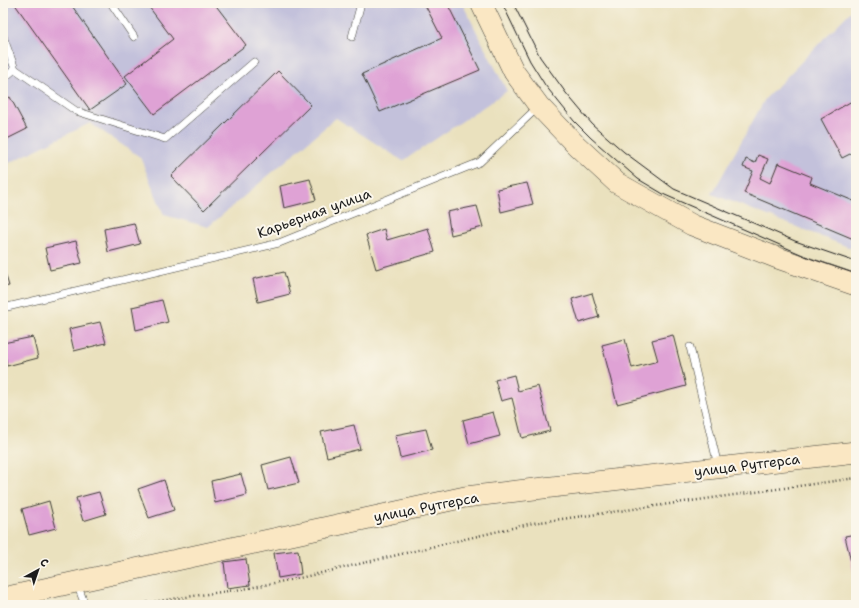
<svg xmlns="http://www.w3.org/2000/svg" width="859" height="608" font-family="'Shantell Sans',sans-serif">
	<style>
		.industrial { fill: #c3c1db }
		.building { fill: #dfa2d5 }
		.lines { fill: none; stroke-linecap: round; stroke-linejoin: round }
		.lane-casing { stroke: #3b3a34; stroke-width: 8 }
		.secondary-casing { stroke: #3b3a34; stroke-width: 22 }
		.path { stroke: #3b3a34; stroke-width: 2.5; stroke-dasharray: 1 3; stroke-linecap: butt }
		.lane { stroke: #fff; stroke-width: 7 }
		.secondary { stroke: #fae7c3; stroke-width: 21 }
		.tram { stroke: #1c1c1c; stroke-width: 1 }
		.labels { text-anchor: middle; stroke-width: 4; stroke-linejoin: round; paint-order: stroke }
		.street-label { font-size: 14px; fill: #1c1c1c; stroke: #fbf7ec }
	</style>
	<rect width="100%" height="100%" fill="#fbf7ec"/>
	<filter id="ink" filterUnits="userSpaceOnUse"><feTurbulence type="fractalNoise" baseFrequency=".025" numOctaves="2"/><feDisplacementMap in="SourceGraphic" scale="8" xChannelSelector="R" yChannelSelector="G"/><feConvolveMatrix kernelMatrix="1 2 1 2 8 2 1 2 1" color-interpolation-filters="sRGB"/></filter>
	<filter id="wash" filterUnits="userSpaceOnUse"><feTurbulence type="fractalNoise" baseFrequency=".012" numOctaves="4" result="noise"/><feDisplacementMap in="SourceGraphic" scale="16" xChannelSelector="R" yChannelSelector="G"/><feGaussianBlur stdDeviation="0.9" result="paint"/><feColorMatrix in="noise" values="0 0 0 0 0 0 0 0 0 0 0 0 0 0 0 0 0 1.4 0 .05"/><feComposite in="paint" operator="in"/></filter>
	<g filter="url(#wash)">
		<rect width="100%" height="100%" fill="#eae1be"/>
		<!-- industrial -->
		<g class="industrial">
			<path d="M3,3H462L507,91L403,161L336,118L208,227L164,215L140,157L90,123L3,166Z"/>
			<path d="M856,6V250L712,194L765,99Z"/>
		</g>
		<g id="blocks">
			<!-- building -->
			<g class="building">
				<path d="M14,3H70L127,84L90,110Z"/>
				<path d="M146,3H214L246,45L154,114L125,76L173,39Z"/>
				<path d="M424,3H447L480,70L380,112L362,74L442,38Z"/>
				<path d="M278,71L311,105L204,210L171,176Z"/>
				<path d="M10,97L27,129L3,141V101Z"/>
				<path d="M852,101L856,109V151L842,158L821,119Z"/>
				<path d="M758,155L768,159L760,178L770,183L778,163L812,177L810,183L856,202V240L744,193L753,171L743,167L746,159L755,163Z"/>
				<path d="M310,179L316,200L284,208L280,186Z"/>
				<path d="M527,183L533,204L501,212L497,189Z"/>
				<path d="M477,206L483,227L451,235L447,212Z"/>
				<path d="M134,223L140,244L108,252L104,229Z"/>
				<path d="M428,228L435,252L376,269L366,235L384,229L387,240Z"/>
				<path d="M76,241L82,263L50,270L45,248Z"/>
				<path d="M3,266L9,286L3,287Z"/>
				<path d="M284,272L290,294L258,302L253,279Z"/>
				<path d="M592,293L599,317L579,323L572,299Z"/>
				<path d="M162,300L168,322L136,330L132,307Z"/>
				<path d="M100,322L106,343L74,351L69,329Z"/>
				<path d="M673,335L686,386L617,404L602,345L625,339L632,368L658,361L652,340Z"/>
				<path d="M33,337L38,358L7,366L3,343Z"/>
				<path d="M514,375L518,391L538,386L550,431L522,438L512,398L501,401L495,380Z"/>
				<path d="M493,412L500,436L469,444L463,420Z"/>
				<path d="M354,425L360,449L327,457L321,432Z"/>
				<path d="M426,429L432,450L400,458L395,435Z"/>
				<path d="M291,457L299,483L268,490L262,465Z"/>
				<path d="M241,474L247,495L215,503L211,481Z"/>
				<path d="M164,480L174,510L149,518L138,489Z"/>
				<path d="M99,492L106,514L83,521L76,498Z"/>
				<path d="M49,501L56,528L29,535L22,509Z"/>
				<path d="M856,534V578L855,579L845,536Z"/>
				<path d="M298,550L301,574L278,578L274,553Z"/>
				<path d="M246,559L250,585L227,588L224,562Z"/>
			</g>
		</g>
	</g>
	<g filter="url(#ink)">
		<use href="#blocks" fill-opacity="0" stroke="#3b3a34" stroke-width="1"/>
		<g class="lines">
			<!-- lane casing -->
			<g class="lane-casing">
				<g id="lane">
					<path d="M111,3L134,37"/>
					<path d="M3,36L15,69L76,111L165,139L254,62"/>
					<path d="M352,37L361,3"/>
					<path d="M3,79L15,69"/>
					<path d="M3,308L279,243L480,162L538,107"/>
					<path d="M690,347L718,466"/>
					<path d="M77,584L85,605"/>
				</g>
			</g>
			<!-- secondary casing -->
			<g class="secondary-casing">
				<g id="secondary">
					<path d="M481,3L514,72L539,106L576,145L617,183L692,225L775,257L856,285"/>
					<path d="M3,598L465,497L856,452"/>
				</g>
			</g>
			<!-- path -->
			<path class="path" d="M131,605L249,588L304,577L533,523L856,478"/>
			<!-- lane -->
			<use href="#lane" class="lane"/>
			<!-- secondary -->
			<use href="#secondary" class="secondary"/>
			<!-- tram -->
			<g class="tram">
				<path d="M502,3L530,61L545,85L574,121L591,138L638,179L665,195L812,259L856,274"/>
				<path d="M513,3L540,57L566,93L592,124L624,152L674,189L795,241L856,262"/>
			</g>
		</g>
	</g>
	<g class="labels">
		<!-- street labels -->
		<g class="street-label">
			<text transform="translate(314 213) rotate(-20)" y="5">Карьерная улица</text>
			<text transform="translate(747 465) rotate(-7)" y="5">улица Рутгерса</text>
			<text transform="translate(426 507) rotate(-11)" y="5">улица Рутгерса</text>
		</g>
	</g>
	<!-- margin -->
	<rect width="859" height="608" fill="none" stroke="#fbf7ec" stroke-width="16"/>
	<!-- north arrow -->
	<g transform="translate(38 570) rotate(40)" stroke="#fbf7ec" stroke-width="3" paint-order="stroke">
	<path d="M0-3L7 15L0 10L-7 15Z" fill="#1c1c1c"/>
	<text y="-6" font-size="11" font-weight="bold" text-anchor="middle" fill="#1c1c1c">С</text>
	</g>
</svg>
